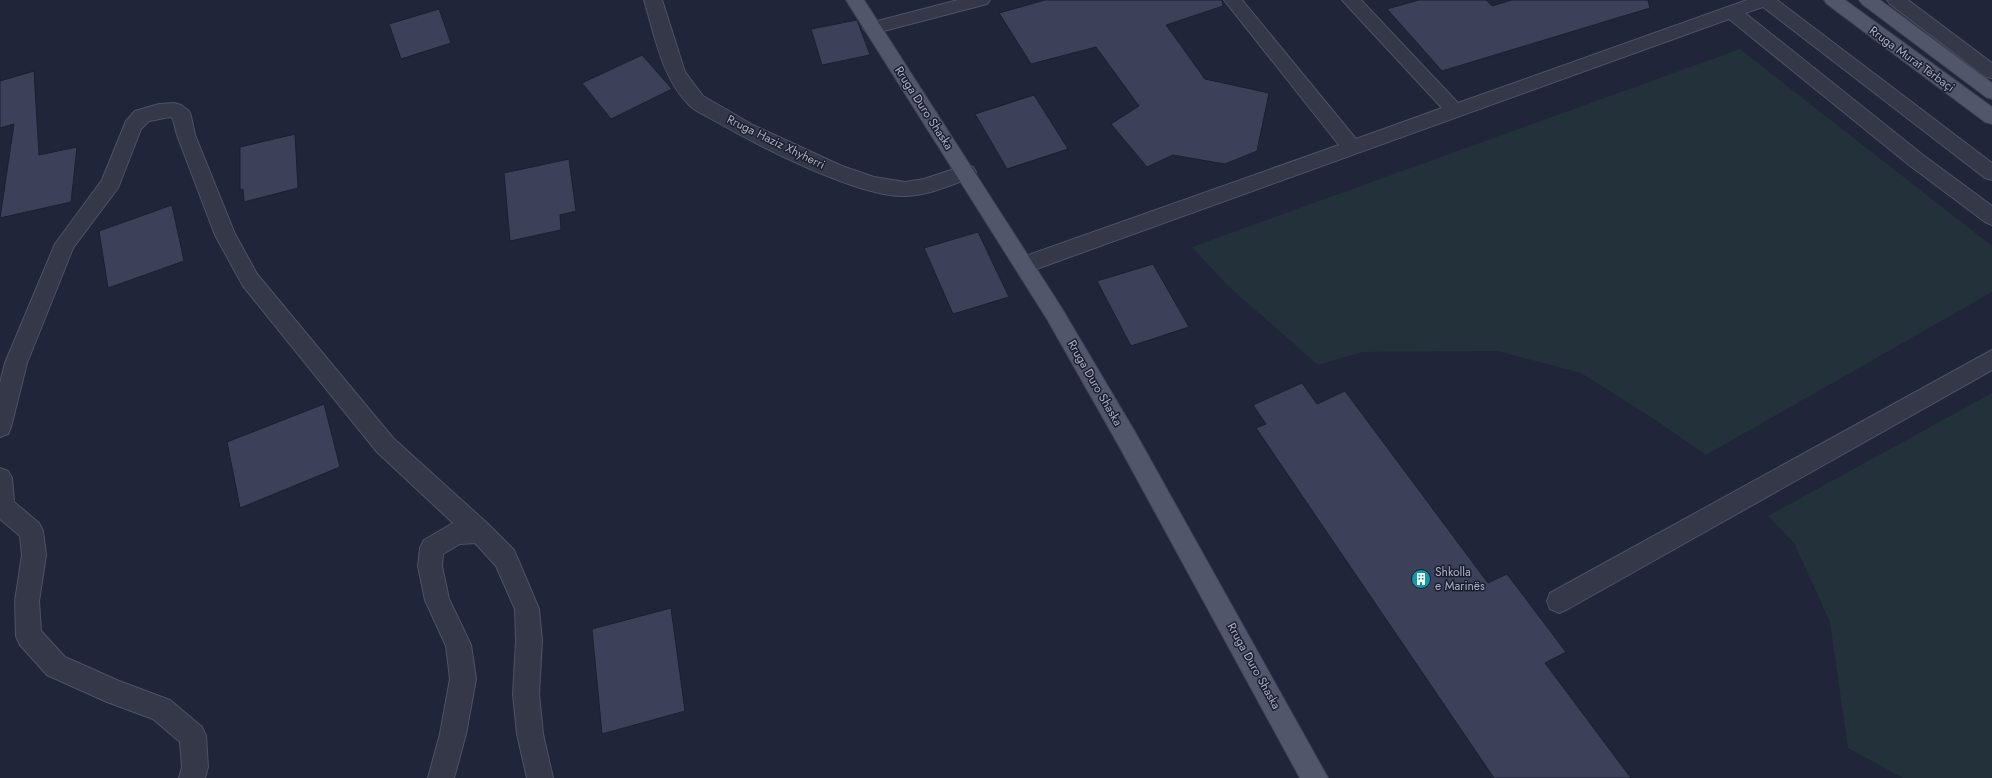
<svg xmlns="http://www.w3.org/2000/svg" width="1992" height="778" font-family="Jost,sans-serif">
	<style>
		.green { fill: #22313a }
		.building { fill: #3c4159; stroke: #1c1f30 }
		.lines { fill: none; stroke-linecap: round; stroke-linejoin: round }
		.minor-casing { stroke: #4f5264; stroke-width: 2 }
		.major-casing { stroke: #3d4153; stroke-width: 2 }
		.minor { fill: #343849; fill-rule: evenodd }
		.major { fill: #52566a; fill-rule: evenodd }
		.labels { text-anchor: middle; stroke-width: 3; stroke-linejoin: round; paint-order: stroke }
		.street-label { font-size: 12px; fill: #afb2c6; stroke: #1a1d2e }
		.poi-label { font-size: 12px; fill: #afb2c6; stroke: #1a1d2e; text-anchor: start }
	</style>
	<rect width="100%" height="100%" fill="#212539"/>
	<!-- green -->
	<g class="green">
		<path d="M1740,49L1992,246V292L1706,455L1654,419L1581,373L1498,351L1362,352L1318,365L1228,286L1192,247Z"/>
		<path d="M1992,393V778H1903L1848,748L1830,622L1794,543L1768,516Z"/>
	</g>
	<!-- building -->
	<g class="building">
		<path d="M1045,0H1222L1223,6L1166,25L1205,79L1269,93L1257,151L1225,164L1173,155L1147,167L1111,124L1139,106L1096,47L1031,64L999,13Z"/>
		<path d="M1419,0H1486L1492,6L1512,0H1648L1650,8L1442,71L1387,9Z"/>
		<path d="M439,9L451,43L401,59L389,24Z"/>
		<path d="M857,20L870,55L822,65L811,29Z"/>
		<path d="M642,55L672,89L611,119L582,83Z"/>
		<path d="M34,71L39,155L77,147L71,202L0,218L14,124L0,128V81Z"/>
		<path d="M1034,95L1068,149L1007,169L975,114Z"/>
		<path d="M295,134L298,188L244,202L243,189L240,190V147Z"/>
		<path d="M569,159L576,211L560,215L561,230L510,241L504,173Z"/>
		<path d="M172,205L184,261L108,288L99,231Z"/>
		<path d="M978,232L1009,297L953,314L924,248Z"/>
		<path d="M1153,264L1189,327L1131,346L1097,281Z"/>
		<path d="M1302,383L1317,404L1345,391L1488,583L1507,574L1566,652L1545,663L1631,778H1494L1256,428L1266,424L1253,405Z"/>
		<path d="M324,404L340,467L240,508L227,442Z"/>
		<path d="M671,608L685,711L602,734L592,629Z"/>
	</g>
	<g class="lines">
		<!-- minor casing -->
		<g class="minor-casing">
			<g id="minor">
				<path d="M644,0H662L685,72L703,96L753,125L842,166L874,177L905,182L924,179L966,165L973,167L976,172L973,177C951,185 929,195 906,196C859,198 757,145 715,121C707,116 696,112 689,105C662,78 655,36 644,0Z"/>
				<path d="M958,0H990L987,4L872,34L866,32L863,28L866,24Z"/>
				<path d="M1224,0H1242L1356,139L1442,108L1342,0H1361L1458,103L1747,0H1777L1992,163V180L1985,178L1763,7L1745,13L1923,155L1992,206V225L1985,222L1909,165L1729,19L1031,271L1024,273L1017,271L1014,265L1017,259L1339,145Z"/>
				<path d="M1887,0H1908L1992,63V78L1986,77L1890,4Z"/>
				<path d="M174,103L181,105L189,111L191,116L195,135L235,234L257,274L393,438L488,524L514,550L539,609L542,641L539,694L543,734L553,778H527L517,734L513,694L516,641L515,609L496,566L475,543L460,544L443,554L442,566L449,599L471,645L476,679L466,734L454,778H428L440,734L450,679L446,646L425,600L418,566L420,548L424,540L453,523L377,452L243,286L215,235L177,135L173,119L170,117L149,121L141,129L118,188L73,248L27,363L11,427L8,434L0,437V383L5,363L55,244L102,180L126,121L135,111L159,104Z"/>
				<path d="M1992,350V370L1568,609L1559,613L1550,609L1547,601L1550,593Z"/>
				<path d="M0,468L8,471L12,478L14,502L39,523L43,531L46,555L39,601L41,631L65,657L119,681L170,700L202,727L206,736L208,767L205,778H179L182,767L180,742L153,719L107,702L47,675L20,645L16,636L15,601L22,555L20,536L0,519Z"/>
			</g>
		</g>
		<!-- major casing -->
		<g class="major-casing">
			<g id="major">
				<path d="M846,0H864L1061,307L1135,432L1328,778H1300L1119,446L1047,319Z"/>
				<path d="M1824,0H1845L1992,107V124L1985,122L1827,4Z"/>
				<path d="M1859,0H1880L1992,83V99L1986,97L1862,4Z"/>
			</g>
		</g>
		<!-- minor -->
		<use href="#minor" class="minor"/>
		<!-- major -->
		<use href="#major" class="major"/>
	</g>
	<!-- icons -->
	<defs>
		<g id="building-disc" transform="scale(1)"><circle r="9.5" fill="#0f9aa8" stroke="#1a1d2e"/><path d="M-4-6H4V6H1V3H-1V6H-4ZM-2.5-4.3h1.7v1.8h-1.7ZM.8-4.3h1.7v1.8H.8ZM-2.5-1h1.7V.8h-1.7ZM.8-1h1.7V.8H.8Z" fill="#fff"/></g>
	</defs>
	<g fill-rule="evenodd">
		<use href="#building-disc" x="1421" y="579"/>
	</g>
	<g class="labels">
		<!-- street labels -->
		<g class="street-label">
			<text transform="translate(1912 59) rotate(36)" y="4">Rruga Murat Tërbaçi</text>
			<text transform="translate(924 108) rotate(57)" y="4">Rruga Duro Shaska</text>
			<text transform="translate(776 142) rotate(26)" y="4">Rruga Haziz Xhyherri</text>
			<text transform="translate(1095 383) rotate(60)" y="4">Rruga Duro Shaska</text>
			<text transform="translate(1254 666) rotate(61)" y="4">Rruga Duro Shaska</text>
		</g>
		<!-- poi labels -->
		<g class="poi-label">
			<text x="1435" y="576">Shkolla<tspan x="1435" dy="14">e Marinës</tspan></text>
		</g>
	</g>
</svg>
